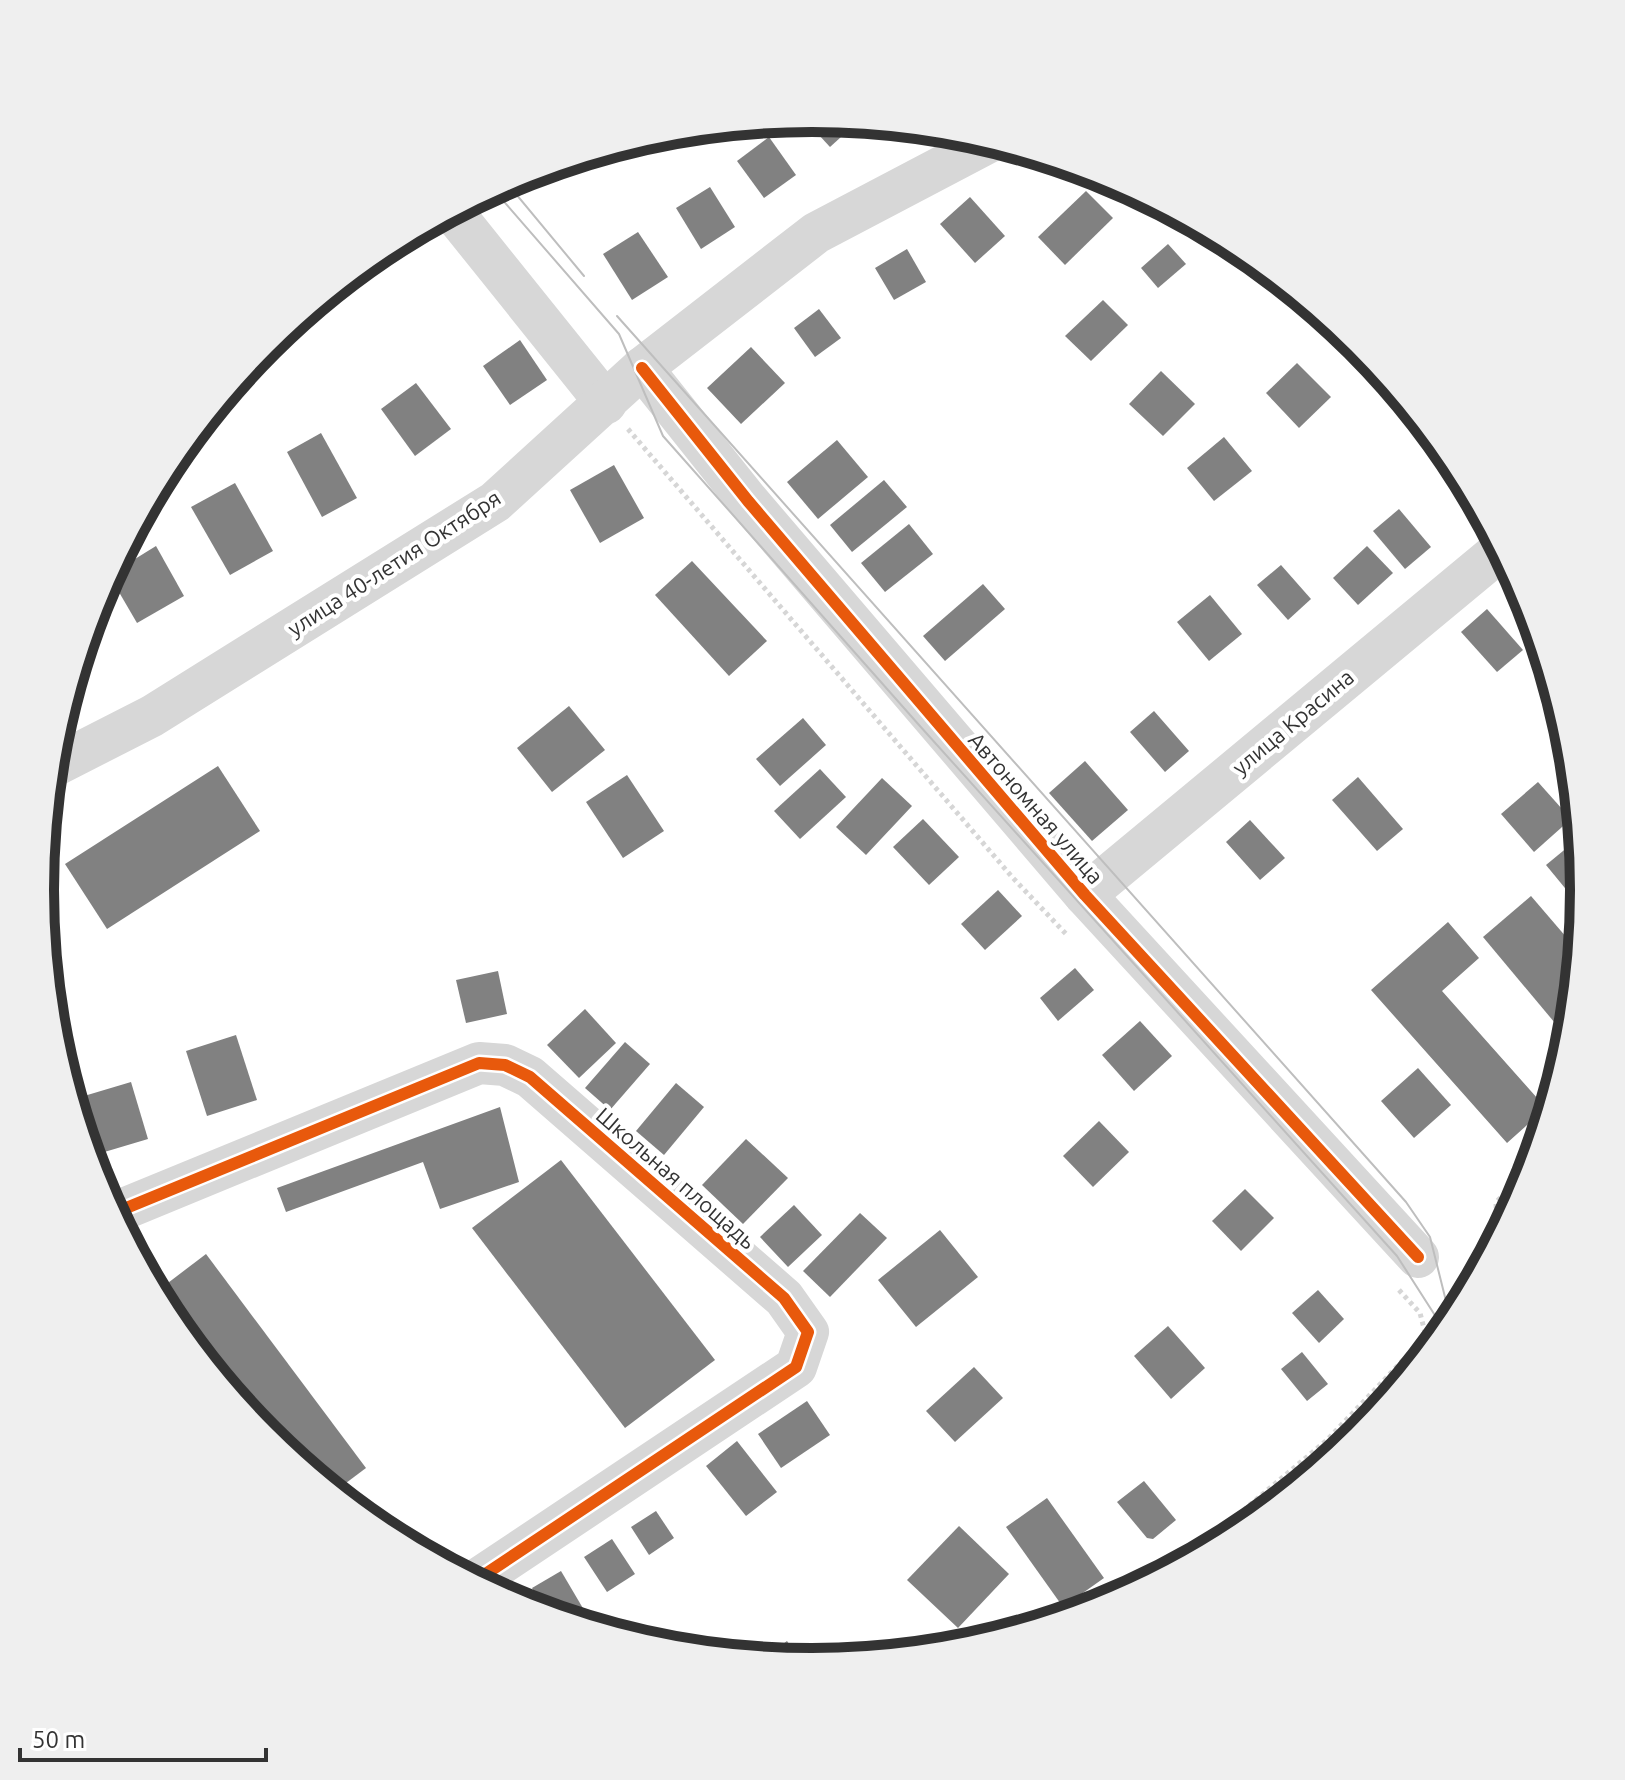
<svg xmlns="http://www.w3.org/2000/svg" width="1625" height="1780" font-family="Ubuntu,sans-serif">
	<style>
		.building { fill: #818181 }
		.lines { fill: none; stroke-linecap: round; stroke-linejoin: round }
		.path { stroke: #d6d6d6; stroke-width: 5; stroke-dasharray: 4 4; stroke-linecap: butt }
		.minor { stroke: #d7d7d7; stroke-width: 42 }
		.tram { stroke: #bebebe; stroke-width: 2 }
		.cycleway-casing { stroke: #fff; stroke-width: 17 }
		.cycleway { stroke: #e8590c; stroke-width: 12 }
		.labels { text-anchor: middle; stroke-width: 8; stroke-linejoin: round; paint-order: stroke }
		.street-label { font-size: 22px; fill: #333; stroke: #fff }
		.rim { fill: none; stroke: #333; stroke-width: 10 }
	</style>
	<rect width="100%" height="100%" fill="#fff"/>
	<!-- building -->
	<g class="building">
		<path d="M809,118L846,121L852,127L830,147L806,121Z"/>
		<path d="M769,137L796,175L764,198L737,161Z"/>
		<path d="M710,187L735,227L701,249L676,208Z"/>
		<path d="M1086,191L1113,218L1065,265L1038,237Z"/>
		<path d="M970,197L1005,236L975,263L940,224Z"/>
		<path d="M428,224L387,254L383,248L384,247Z"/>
		<path d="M638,232L668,277L632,300L603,254Z"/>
		<path d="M1168,244L1186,264L1158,288L1141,268Z"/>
		<path d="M907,249L926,282L894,300L875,268Z"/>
		<path d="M1103,300L1128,325L1091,361L1065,336Z"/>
		<path d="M819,309L841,338L815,357L794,328Z"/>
		<path d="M520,340L547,380L510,405L483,366Z"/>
		<path d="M751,347L785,383L741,424L707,388Z"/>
		<path d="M1297,363L1331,397L1299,428L1266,393Z"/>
		<path d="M1161,371L1195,404L1163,436L1129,404Z"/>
		<path d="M416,383L451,429L415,456L381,409Z"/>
		<path d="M321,433L357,498L322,517L287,452Z"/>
		<path d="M1224,437L1252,471L1214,501L1187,468Z"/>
		<path d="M837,440L868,477L818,519L787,482Z"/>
		<path d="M614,465L644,518L600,543L570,490Z"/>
		<path d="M884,480L907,507L852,552L830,525Z"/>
		<path d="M235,483L273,551L230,575L191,507Z"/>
		<path d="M1399,509L1431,547L1405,569L1373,531Z"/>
		<path d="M909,524L933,554L885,592L861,563Z"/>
		<path d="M156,546L184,596L137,623L109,575Z"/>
		<path d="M1367,546L1393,573L1358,605L1333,578Z"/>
		<path d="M692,561L767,641L729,676L655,595Z"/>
		<path d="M1281,565L1311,599L1288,620L1257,585Z"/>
		<path d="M983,584L1005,609L945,661L923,636Z"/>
		<path d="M1210,595L1242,634L1209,661L1177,622Z"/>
		<path d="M1487,609L1523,650L1497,672L1461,632Z"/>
		<path d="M569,706L605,750L552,792L517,748Z"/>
		<path d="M1154,711L1189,751L1165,772L1130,732Z"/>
		<path d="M803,718L826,745L780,786L756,759Z"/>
		<path d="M1085,761L1128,810L1092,841L1049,793Z"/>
		<path d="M218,766L260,831L107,929L65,864Z"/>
		<path d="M820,769L846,797L800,839L774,811Z"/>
		<path d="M627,775L664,831L623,858L586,802Z"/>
		<path d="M1358,777L1403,829L1377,851L1332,800Z"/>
		<path d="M882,778L912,806L866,855L836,827Z"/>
		<path d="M1538,782L1571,819L1534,852L1501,814Z"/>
		<path d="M923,819L959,857L929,885L893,847Z"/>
		<path d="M1250,820L1285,858L1260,880L1226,842Z"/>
		<path d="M1580,837L1585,890L1583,910L1546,865Z"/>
		<path d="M998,890L1022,916L985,950L961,924Z"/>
		<path d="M1531,896L1579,952L1570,1041L1483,937Z"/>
		<path d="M1448,922L1479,958L1442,991L1546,1108L1507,1143L1371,990Z"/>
		<path d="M1075,968L1094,990L1058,1021L1040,998Z"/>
		<path d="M498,971L507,1014L466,1023L456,980Z"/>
		<path d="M585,1009L616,1043L579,1078L547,1045Z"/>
		<path d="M1140,1021L1172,1056L1134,1091L1102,1055Z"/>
		<path d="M236,1035L257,1100L207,1116L186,1051Z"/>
		<path d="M625,1042L650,1064L610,1110L585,1088Z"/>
		<path d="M1418,1068L1451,1105L1414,1138L1381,1101Z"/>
		<path d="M131,1082L148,1139L91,1156L74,1099Z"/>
		<path d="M676,1083L704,1107L664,1155L636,1131Z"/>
		<path d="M500,1107L519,1182L440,1209L423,1162L286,1212L277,1188Z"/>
		<path d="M1099,1121L1129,1152L1093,1187L1063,1156Z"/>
		<path d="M746,1139L788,1178L743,1224L702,1185Z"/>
		<path d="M561,1160L715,1360L625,1428L472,1228Z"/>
		<path d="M1245,1189L1274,1218L1241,1251L1212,1221Z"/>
		<path d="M794,1205L822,1235L788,1267L760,1237Z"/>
		<path d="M860,1213L887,1238L830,1297L803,1271Z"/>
		<path d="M940,1230L978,1277L916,1327L878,1280Z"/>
		<path d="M206,1254L366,1468L334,1492L266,1436L170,1319L156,1292Z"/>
		<path d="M1318,1290L1344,1319L1319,1343L1292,1313Z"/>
		<path d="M1168,1326L1205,1368L1171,1399L1134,1356Z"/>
		<path d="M1302,1352L1328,1384L1307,1401L1281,1369Z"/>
		<path d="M974,1367L1003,1398L955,1442L926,1411Z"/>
		<path d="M807,1401L830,1435L781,1468L758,1434Z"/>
		<path d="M737,1441L777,1492L746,1516L706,1466Z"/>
		<path d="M1144,1481L1176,1520L1153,1539L1147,1538L1117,1502Z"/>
		<path d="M1047,1498L1104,1578L1063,1607L1006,1527Z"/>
		<path d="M656,1511L674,1538L649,1555L631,1527Z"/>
		<path d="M959,1526L1009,1574L958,1628L907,1580Z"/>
		<path d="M612,1539L635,1574L607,1592L584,1557Z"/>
		<path d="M561,1571L584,1610L568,1619L546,1613L532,1588Z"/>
		<path d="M944,1634L956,1648L922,1652Z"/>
		<path d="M787,1641L802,1662L764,1658Z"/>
	</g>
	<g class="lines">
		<!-- path -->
		<g class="path">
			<path d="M628,429L1013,878L1067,935"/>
			<path d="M1497,1240L1496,1202L1531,1170"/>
			<path d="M1399,1290L1420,1313L1426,1336"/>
			<path d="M1176,1567L1327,1440L1426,1336L1457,1315"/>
		</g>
		<!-- minor -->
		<g class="minor">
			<path d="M452,211L606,403"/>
			<path d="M642,368L748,501L1085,895L1418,1257"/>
			<path d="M52,767L152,716L495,502L642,368L816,233L991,141"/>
			<path d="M1085,895L1502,549"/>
			<path d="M114,1213L479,1063L505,1065L530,1077L784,1298L808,1332L796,1367L475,1581"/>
		</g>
		<!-- tram -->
		<g class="tram">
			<path d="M506,182L584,276"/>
			<path d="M493,189L619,334L663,436L919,725L1397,1256L1445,1331"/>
			<path d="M617,316L1406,1202L1430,1237L1447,1305L1454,1320"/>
		</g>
		<!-- cycleway casing -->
		<g class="cycleway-casing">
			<g id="cycleway">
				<path d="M642,368L748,501L1085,895L1418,1257"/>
				<path d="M114,1213L479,1063L505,1065L530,1077L784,1298L808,1332L796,1367L475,1581"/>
			</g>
		</g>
		<!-- cycleway -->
		<use href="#cycleway" class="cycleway"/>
	</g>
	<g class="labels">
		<!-- street labels -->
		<g class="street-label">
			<text transform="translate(394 563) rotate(-33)" y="8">улица 40-летия Октября</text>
			<text transform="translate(1293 722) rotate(-40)" y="8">улица Красина</text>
			<text transform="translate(1036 808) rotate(49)" y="8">Автономная улица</text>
			<text transform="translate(676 1178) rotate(41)" y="8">Школьная площадь</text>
		</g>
	</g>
	<!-- crop -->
	<path d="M0 0H1625V1780H0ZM54 890a758 758 0 1 1 1516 0a758 758 0 1 1-1516 0Z" fill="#efefef" fill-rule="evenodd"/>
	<path class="rim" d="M54 890a758 758 0 1 1 1516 0a758 758 0 1 1-1516 0Z"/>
	<!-- scale -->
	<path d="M20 1748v12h246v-12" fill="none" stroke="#333333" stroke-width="4"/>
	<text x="32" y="1748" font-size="24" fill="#333333" stroke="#ffffff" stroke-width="6" paint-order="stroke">50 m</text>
</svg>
